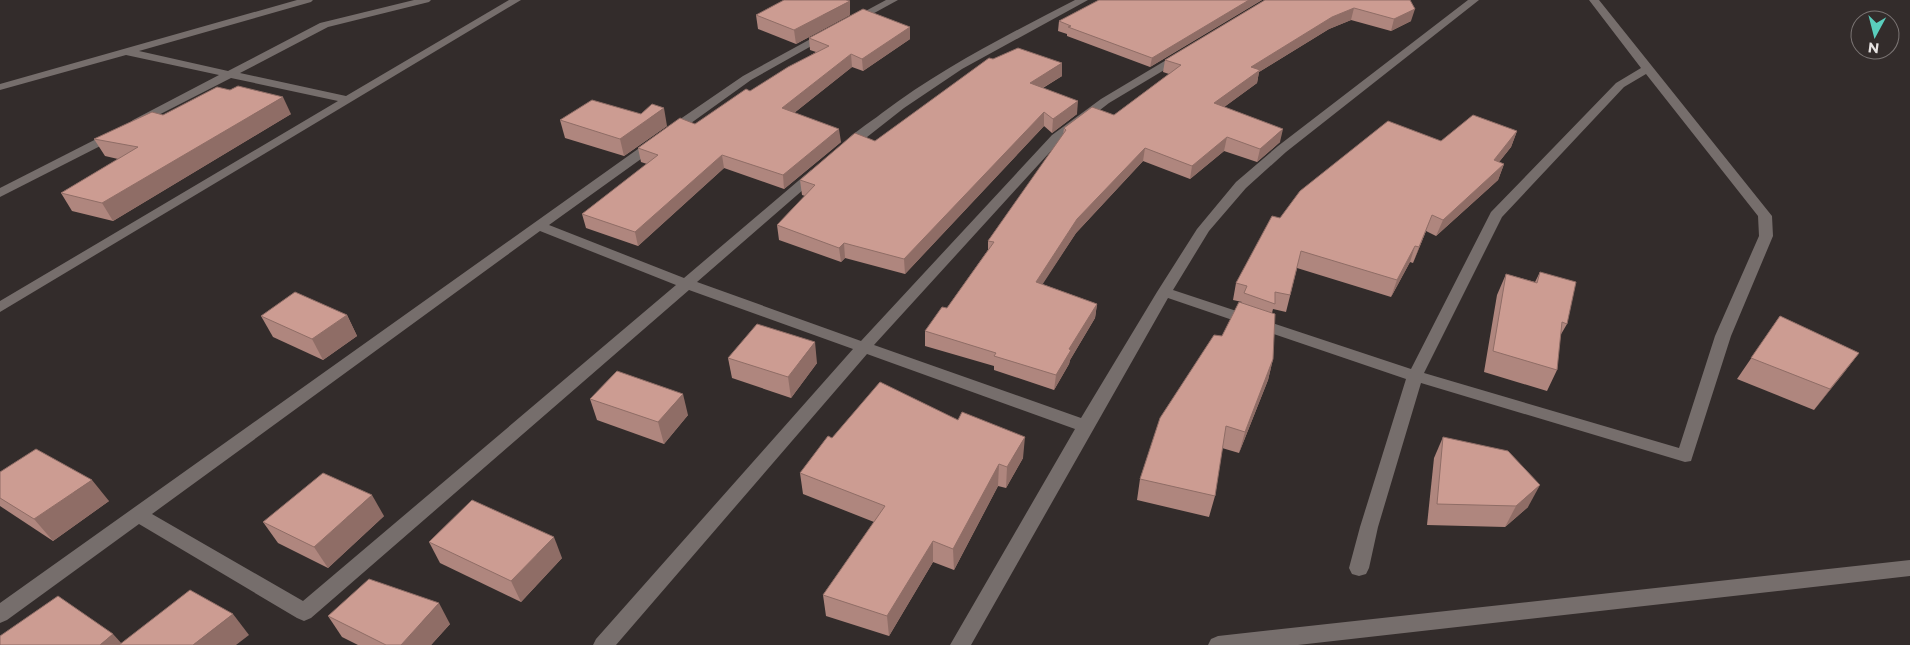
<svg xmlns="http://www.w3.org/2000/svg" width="1910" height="645" font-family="Montserrat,sans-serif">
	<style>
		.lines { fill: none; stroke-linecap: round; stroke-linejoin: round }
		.minor { fill: #766e6c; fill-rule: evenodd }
		.wall { fill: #af867e }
		.shaded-wall { fill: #8f6d66 }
		.building { fill: #cc9c92; stroke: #8f6d66 }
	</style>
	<rect width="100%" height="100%" fill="#332c2b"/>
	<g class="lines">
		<!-- minor -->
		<g class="minor">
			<path d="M297,0H313L311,2L139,51L228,71L320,23L414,0H431L429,2L328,27L240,73L346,96L509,0H521L0,312V301L338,101L231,78L137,126L131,122L133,120L219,75L126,55L0,90V84Z"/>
			<path d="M886,0H898L856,23L852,24L847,21Z"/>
			<path d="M1075,0H1088L962,69L904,108L848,152H840L838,149C849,135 868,124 882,113C942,68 1009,34 1075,0Z"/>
			<path d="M1468,0H1479L1286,152L1246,188L1209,231L1173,290L1411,369L1491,212L1616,83L1641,68L1589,0H1599L1772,216L1773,236L1731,336L1691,461L1685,462L1421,383L1378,527L1369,568L1366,574L1359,576L1352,574L1349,568L1360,527L1406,379L1168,298L971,645H950L1075,429L867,354L616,645H593L596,639L853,349L689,290L311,618L304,621L297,618L139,524L7,620L0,623V603L673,124L743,76L827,30L831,31L832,33L831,35L751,80L549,225L684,278L811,170H819L821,173L819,176L697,282L861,341L1052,135L1101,99L1178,53H1186L1187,55L1186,57L1109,103L1060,141L874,345L1081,418L1157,292L1197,229L1236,182L1278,146ZM1646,74L1758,216L1759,236L1715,336L1679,448L1424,373L1502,217L1624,87ZM540,231L676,285L303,601L152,514Z"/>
			<path d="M114,130L120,134L118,137L0,197V188Z"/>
			<path d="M1910,560V576L1298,645H1208L1211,639L1218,636Z"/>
		</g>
	</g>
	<!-- wall -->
	<g class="wall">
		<path d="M1099,0H1262L1150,67L1067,36V34L1058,31L1059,21Z"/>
		<path d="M1265,0H1410L1411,21L1391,31L1351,20L1329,29L1259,72L1257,83L1224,107L1280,142L1257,162L1224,151L1190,179L1143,161L1076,233L1042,284L1097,304L1095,318L1070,360L1069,364L1054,390L994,370V366L925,346V331L947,308L988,250V241L1063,135L1064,128L1114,115L1169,74L1163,72L1165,60Z"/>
		<path d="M756,15H850L796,44L758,29Z"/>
		<path d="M910,27V39L863,71L852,67L794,113L841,142L784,189L724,168L638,246L586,228L582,214L647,164L641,162L638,148L695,124L816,52L810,50L809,38Z"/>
		<path d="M993,59L1062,76L1043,88L1077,114L1052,133L1044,126L905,274L845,258L841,262L779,240L777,225L805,196L802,195L800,180L875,141Z"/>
		<path d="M291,114L113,221L72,211L61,193L118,159L105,156L94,139L163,115Z"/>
		<path d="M641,114L667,126L624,156L565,138L560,120Z"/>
		<path d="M1517,131L1511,147L1499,162L1504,164L1498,180L1436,236L1426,231L1413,263L1410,262L1391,297L1297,268L1286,312L1273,309L1272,313L1273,359L1268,380L1239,453L1222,448L1215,496L1209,517L1137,500L1140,479L1241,303L1242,302L1233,300L1236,283L1280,218L1441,141Z"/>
		<path d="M1540,272L1567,324L1560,336L1557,370L1547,391L1484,372L1497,295L1506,274L1535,282Z"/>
		<path d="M347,315L357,336L323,360L273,337L261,316Z"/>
		<path d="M1780,316L1859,353L1814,410L1737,379Z"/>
		<path d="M728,358L817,363L791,398L732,378Z"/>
		<path d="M590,399L688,415L664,444L597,420Z"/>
		<path d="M1443,437L1528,507L1505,527L1427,525L1434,458Z"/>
		<path d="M832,438L1023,458L1006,488L998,486L954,570L933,562L889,636L826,616L823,595L874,522L803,494L800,473Z"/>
		<path d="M0,472L109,501L53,541L0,506Z"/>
		<path d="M384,516L328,568L278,543L263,522Z"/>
		<path d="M429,542L562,558L521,602L440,563Z"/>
		<path d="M328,616L450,624L431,645H358L342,637Z"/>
	</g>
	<!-- shaded-wall -->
	<g class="shaded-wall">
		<path d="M1249,0H1262L1150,67L1152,58Z"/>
		<path d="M850,1V15L796,44L794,30Z"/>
		<path d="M1354,8L1351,20L1329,29L1259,72L1257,83L1212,116L1214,103L1251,67L1332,17Z"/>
		<path d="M1415,9L1411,21L1391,31L1394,19Z"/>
		<path d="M910,27V39L863,71L862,59Z"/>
		<path d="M851,54L852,67L784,121L782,108Z"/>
		<path d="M1062,63V76L1029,96L1030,83Z"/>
		<path d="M283,97L291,114L113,221L102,203Z"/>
		<path d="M1078,101L1077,114L1052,133L1053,119Z"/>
		<path d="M664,108L667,126L624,156L620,139Z"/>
		<path d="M1044,112V126L905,274L904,259Z"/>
		<path d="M839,129L841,142L784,189L783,175Z"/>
		<path d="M1283,129L1280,142L1257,162L1260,149Z"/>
		<path d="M1517,131L1511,147L1488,176L1494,160Z"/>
		<path d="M1227,137L1224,151L1190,179L1192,166Z"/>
		<path d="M1145,148L1143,161L1076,233L1035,296L1036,282L1077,219Z"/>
		<path d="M722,155L724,168L638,246L635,232Z"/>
		<path d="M1504,164L1498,180L1436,236L1443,220Z"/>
		<path d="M1432,215L1426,231L1413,263L1419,247Z"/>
		<path d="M844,243L845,258L841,262L839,248Z"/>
		<path d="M1415,246L1410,262L1391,297L1397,280Z"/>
		<path d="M1097,304L1095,318L1070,360L1069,364L1054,390L1056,375L1069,349Z"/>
		<path d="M347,315L357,336L323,360L312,339Z"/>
		<path d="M815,342L817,363L791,398L788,377Z"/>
		<path d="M1859,353L1843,374L1814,410L1830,389Z"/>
		<path d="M1273,359L1268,380L1239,453L1245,432Z"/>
		<path d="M683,394L688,415L664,444L658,422Z"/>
		<path d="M1025,437L1023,458L1006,488L1007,467Z"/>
		<path d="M999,464L998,486L954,570L953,549Z"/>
		<path d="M92,480L109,501L53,541L34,519Z"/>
		<path d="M1540,485L1528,507L1505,527L1516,506Z"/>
		<path d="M372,495L384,516L328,568L314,547Z"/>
		<path d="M554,537L562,558L521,602L511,581Z"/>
		<path d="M933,541V562L889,636L887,616Z"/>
		<path d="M439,603L450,624L431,645H401Z"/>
		<path d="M233,614L249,635L236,645H193Z"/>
		<path d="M113,634L123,645H100Z"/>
	</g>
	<!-- building -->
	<g class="building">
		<path d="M784,0H846L850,1L794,30L756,15Z"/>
		<path d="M1099,0H1249L1152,58L1068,27L1071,26L1059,21Z"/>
		<path d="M1265,0H1410L1415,9L1394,19L1354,8L1332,17L1251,67L1260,70L1214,103L1283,129L1260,149L1227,137L1192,166L1145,148L1077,219L1036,282L1097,304L1069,349L1071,350L1056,375L994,356L996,353L925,331L942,307L947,308L994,242L988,241L1066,130L1064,128L1092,107L1114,115L1181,65L1165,60Z"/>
		<path d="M863,9L910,27L862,59L851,54L782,108L839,129L783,175L722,155L635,232L582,214L658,155L638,148L680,118L695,124L746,89L750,91L788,67L829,46L809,38Z"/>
		<path d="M1018,48L1062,63L1030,83L1078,101L1053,119L1044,112L904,259L844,243L839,248L777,225L815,185L800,180L855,133L875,141L989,58L993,59Z"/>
		<path d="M238,86L283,97L102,203L61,193L138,147L94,139L152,112L163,115L217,87L230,90Z"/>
		<path d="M592,100L641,114L652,104L664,108L620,139L560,120Z"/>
		<path d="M1473,115L1517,131L1494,160L1504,164L1443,220L1432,215L1419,247L1415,246L1397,280L1301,251L1290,295L1275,292V304L1244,293L1247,286L1236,283L1272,216L1280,218L1300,191L1388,121L1441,141Z"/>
		<path d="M1540,272L1576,282L1567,324L1562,322L1557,370L1493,351L1506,274L1537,283Z"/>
		<path d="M295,292L347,315L312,339L261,316Z"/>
		<path d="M1239,302L1275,314L1273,359L1245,432L1226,426L1215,496L1140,479L1160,418L1214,335L1222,336Z"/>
		<path d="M1780,316L1859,353L1830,389L1751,358Z"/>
		<path d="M757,324L815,342L788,377L728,358Z"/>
		<path d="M617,371L683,394L658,422L590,399Z"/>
		<path d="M880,382L958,420L962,412L1025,437L1007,467L999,464L953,549L933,541L887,616L823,595L885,506L800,473L828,436L832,438Z"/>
		<path d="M1443,437L1508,451L1540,485L1516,506L1437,504Z"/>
		<path d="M36,449L92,480L34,519L0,498V472Z"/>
		<path d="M323,473L372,495L314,547L263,522Z"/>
		<path d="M472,500L554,537L511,581L429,542Z"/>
		<path d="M369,579L439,603L401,645H386L328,616Z"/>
		<path d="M190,590L233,614L193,645H119Z"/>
		<path d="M58,596L113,634L100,645H0V636Z"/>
	</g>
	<!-- north arrow -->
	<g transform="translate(1875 35) rotate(187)"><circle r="24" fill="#332c2b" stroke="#7b7574"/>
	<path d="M0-4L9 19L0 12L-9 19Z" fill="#5acebd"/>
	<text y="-8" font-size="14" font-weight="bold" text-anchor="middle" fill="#e7e3e2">N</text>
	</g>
</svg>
